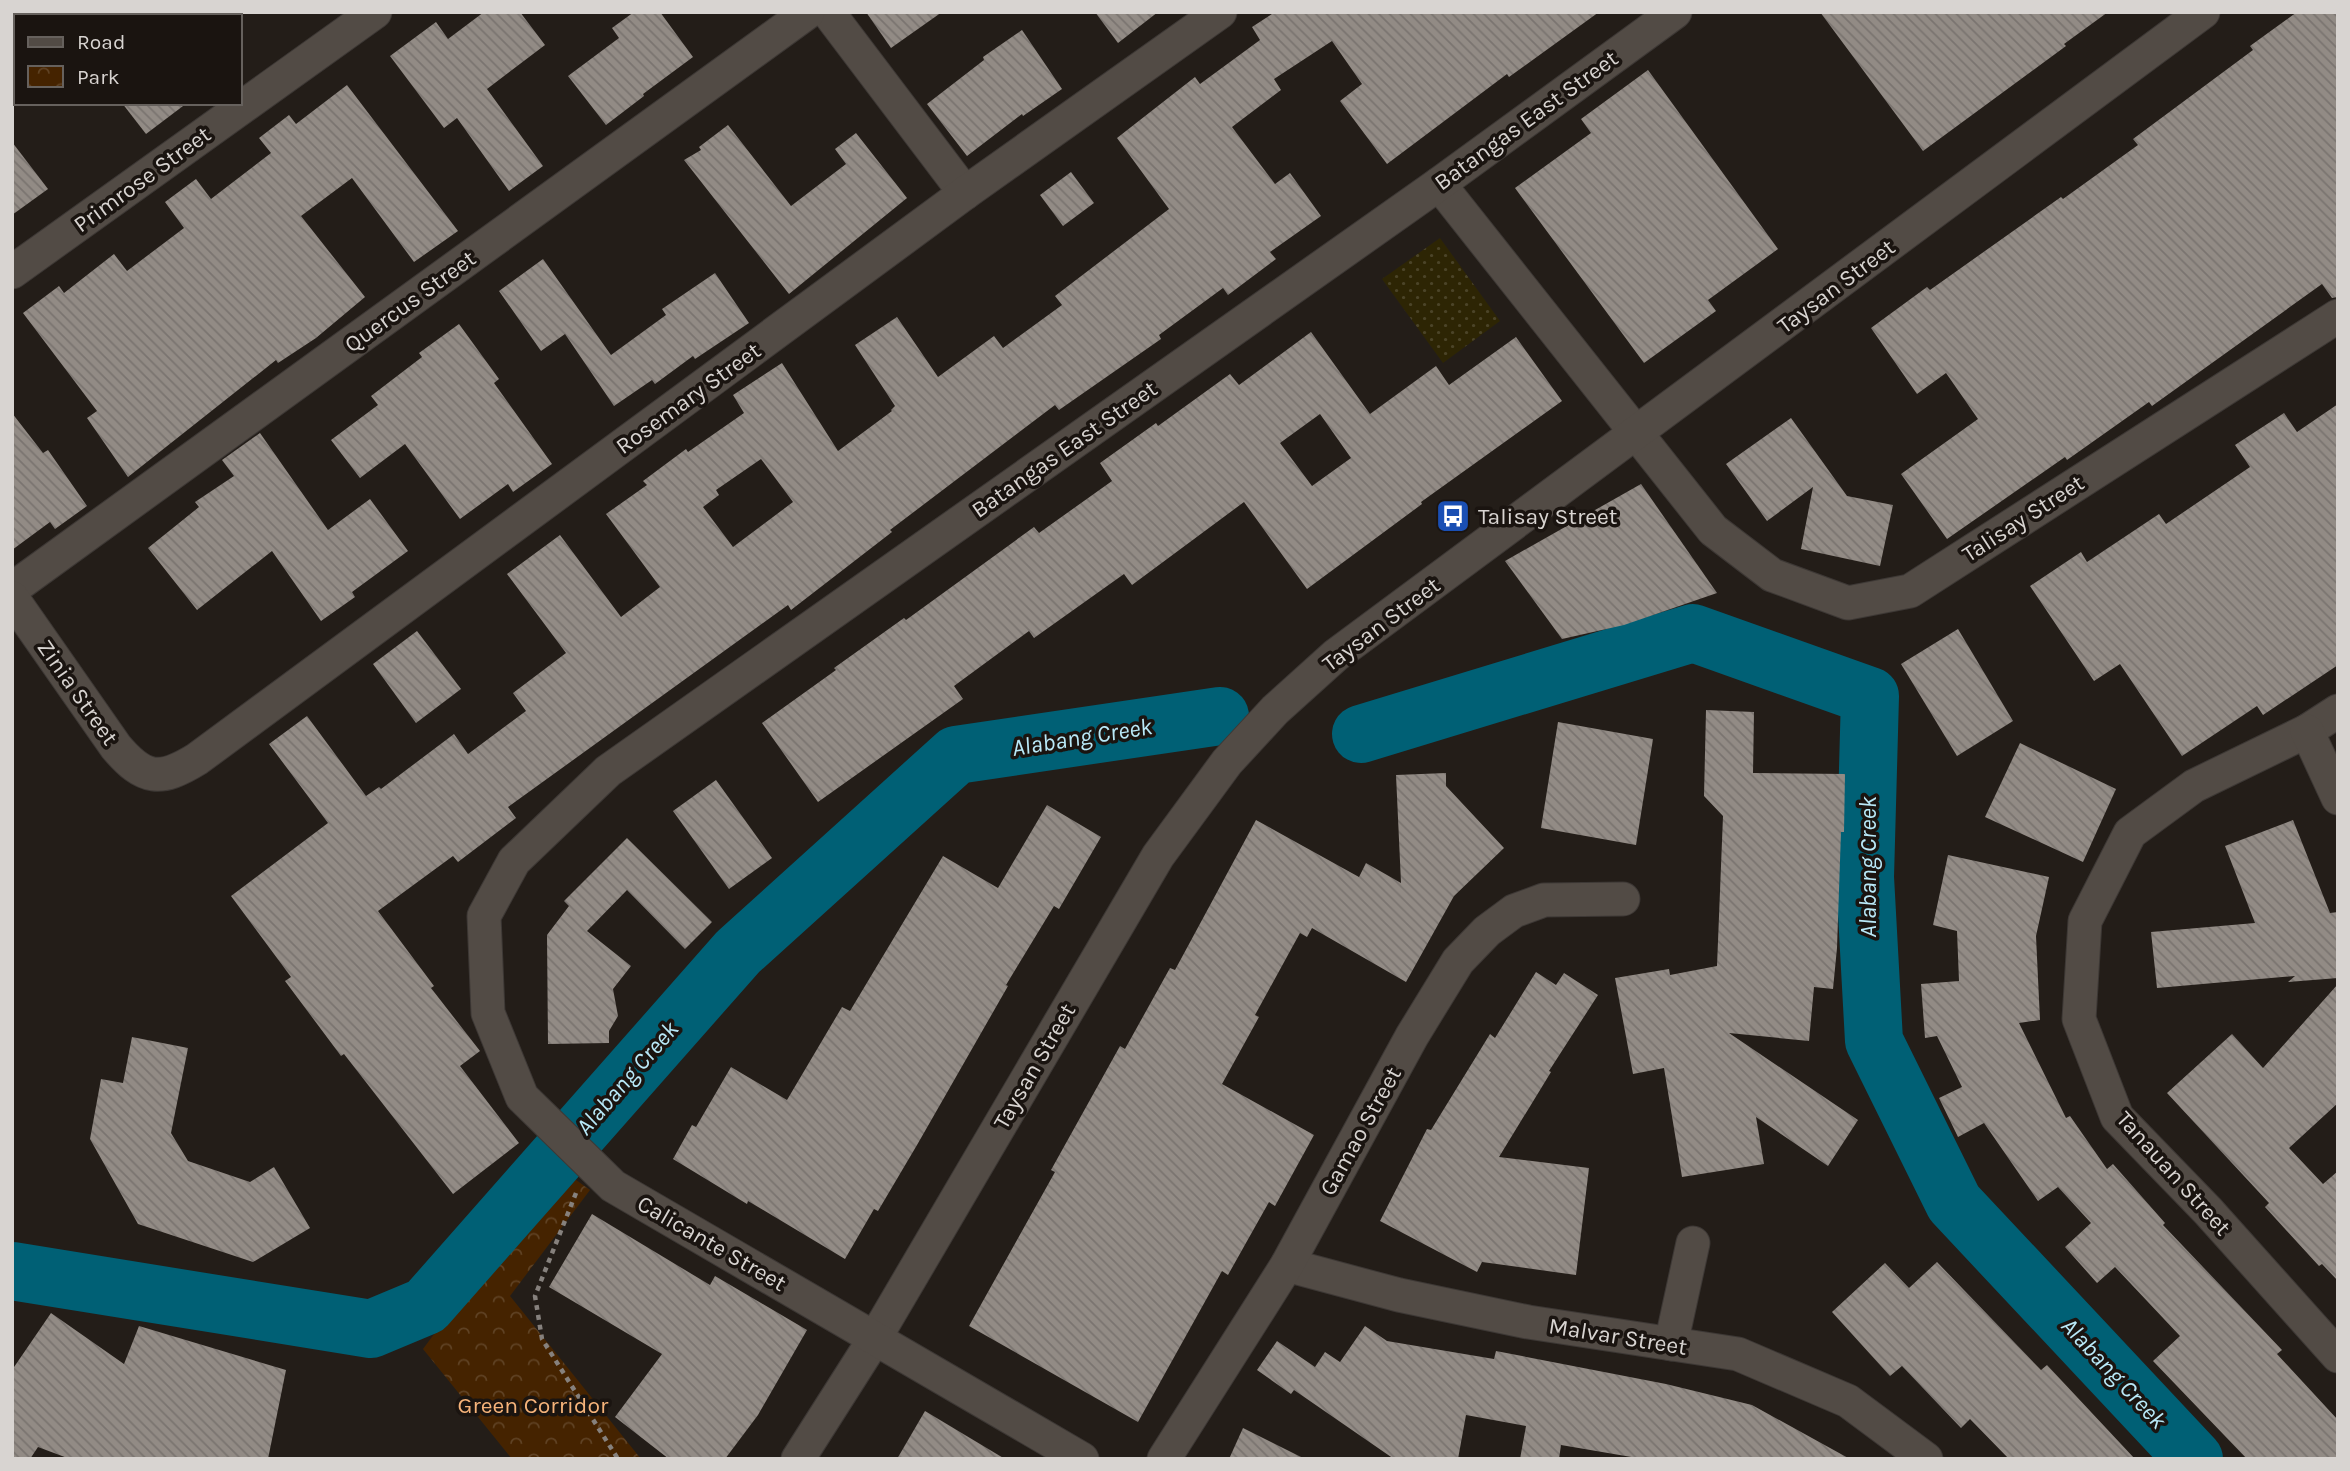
<svg xmlns="http://www.w3.org/2000/svg" width="2350" height="1471" font-family="Karla,sans-serif">
	<style>
		.sand { fill: url(#sand-dots) }
		.park { fill: url(#park-crowns) }
		.lines { fill: none; stroke-linecap: round; stroke-linejoin: round }
		.river { stroke: #006075; stroke-width: 58 }
		.building { fill: url(#building-back-hatch); fill-rule: evenodd }
		.minor-casing { stroke: #3d3835; stroke-width: 35 }
		.path { stroke: #86817d; stroke-width: 4.5; stroke-dasharray: 5 5; stroke-linecap: butt }
		.minor { stroke: #524b45; stroke-width: 33 }
		.labels { text-anchor: middle; stroke-width: 7; stroke-linejoin: round; paint-order: stroke }
		.street-label { font-size: 23px; fill: #d8d4d1; stroke: #1a1410 }
		.poi-label { font-size: 23px; fill: #d8d4d1; stroke: #1a1410; text-anchor: start }
		.park-label { font-size: 23px; fill: #f5b37a; stroke: #1a1410 }
		.water-label { font-size: 24px; font-style: italic; fill: #b9e9f8; stroke: #1a1410 }
	</style>
	<defs>
		<pattern id="sand-dots" width="8" height="8" patternUnits="userSpaceOnUse" patternTransform="scale(1.75)"><rect width="8" height="8" fill="#2d2504"/><path d="M2 2h.1M6 6h.1" fill="none" stroke="#4b4428" stroke-width="1.8" stroke-linecap="round"/></pattern>
		<pattern id="park-crowns" width="20" height="18" patternUnits="userSpaceOnUse" patternTransform="scale(1.75)"><rect width="20" height="18" fill="#452300"/><path d="M2 6a3 3 0 1 1 6 0M12 15a3 3 0 1 1 6 0" fill="none" stroke="#5f4224"/></pattern>
		<pattern id="building-back-hatch" width="6" height="6" patternUnits="userSpaceOnUse" patternTransform="scale(1.75)"><rect width="6" height="6" fill="#928b85"/><path d="M-1 5l2 2M0 0l6 6M5-1l2 2" fill="none" stroke="#7a7470"/></pattern>
	</defs>
	<rect width="100%" height="100%" fill="#231d18"/>
	<!-- sand -->
	<path class="sand" d="M1440,238L1500,321L1443,363L1382,279Z"/>
	<!-- park -->
	<path class="park" d="M558,1167L590,1190L510,1296L641,1459H512L423,1349Z"/>
	<g class="lines">
		<!-- river -->
		<g class="river">
			<path d="M1361,734L1693,633L1870,696L1865,877L1874,1041L1954,1203L2194,1459"/>
			<path d="M12,1271L371,1329L426,1306L738,952L956,755L1220,716"/>
		</g>
	</g>
	<!-- building -->
	<g class="building">
		<path d="M484,12H520L545,45L487,89L543,166L509,191L457,118L444,128L390,56L436,22L448,39Z"/>
		<path d="M634,12H660L693,57L643,94L644,96L606,125L568,76L619,38L612,28Z"/>
		<path d="M866,12H942L891,48Z"/>
		<path d="M1095,12H1158L1118,43Z"/>
		<path d="M1275,12H1599L1509,77L1507,74L1387,164L1340,101L1362,84L1332,41L1274,79L1281,90L1232,127L1275,184L1290,173L1321,216L1270,252L1276,259L1228,295L1223,288L1159,335L1161,339L1059,410L1055,405L890,530L892,532L791,610L788,605L508,807L516,818L458,862L453,856L378,911L434,986L431,988L480,1051L460,1066L519,1143L453,1194L344,1054L341,1056L285,981L291,977L231,896L328,823L269,744L307,716L366,796L379,787L381,789L454,734L468,754L526,711L513,693L566,653L507,574L560,535L621,617L660,587L606,514L647,485L643,481L686,449L688,452L744,413L733,395L782,363L838,451L892,411L891,410L895,406L855,345L897,317L938,377L994,336L1003,348L1062,305L1055,296L1169,209L1117,138L1195,77L1200,84L1260,40L1252,27ZM761,459L793,502L733,547L703,507L719,495L716,490Z"/>
		<path d="M1820,12H2108L2064,44L2066,46L1923,151Z"/>
		<path d="M2297,12H2338V297L2332,298L2322,284L2152,406L2149,402L2067,460L2065,457L1947,539L1901,474L1978,419L1946,373L1917,394L1871,328L1927,287L1930,290L2061,197L2063,199L2138,145L2133,139L2253,50L2250,46Z"/>
		<path d="M1022,30L1062,89L1023,116L1022,114L967,156L927,104L984,60L983,57Z"/>
		<path d="M1648,70L1778,249L1708,300L1716,311L1644,363L1515,188L1591,133L1581,119Z"/>
		<path d="M347,85L458,231L414,262L352,178L301,216L365,297L316,338L278,363L276,360L128,477L87,418L97,411L23,313L59,286L64,293L114,254L127,271L184,228L165,202L196,179L211,199L271,153L259,138L289,115L296,124Z"/>
		<path d="M122,103H187L146,134Z"/>
		<path d="M728,125L791,206L846,164L835,149L856,133L907,198L789,294L684,160L701,150L699,147Z"/>
		<path d="M12,142L48,189L12,215Z"/>
		<path d="M1071,172L1094,203L1063,226L1040,195Z"/>
		<path d="M543,259L611,355L666,315L662,309L715,273L749,323L695,359L693,356L655,384L652,380L614,406L565,334L541,351L499,291Z"/>
		<path d="M459,324L499,379L494,383L552,464L513,492L508,484L460,519L405,444L360,478L331,440L378,405L371,396L422,357L419,353Z"/>
		<path d="M1311,332L1370,414L1436,366L1449,385L1516,337L1562,401L1421,502L1422,504L1307,589L1244,502L1132,585L1124,574L1034,638L1029,631L954,686L963,699L818,802L762,723L836,670L834,668L904,618L906,620L1034,527L1039,533L1112,481L1100,463L1156,423L1158,426L1230,374L1239,385ZM1320,414L1351,458L1312,486L1280,443Z"/>
		<path d="M2338,404V665L2263,715L2257,706L2182,756L2120,664L2094,681L2030,586L2081,552L2087,562L2159,514L2166,524L2250,467L2235,445L2284,413L2297,432Z"/>
		<path d="M12,413L43,453L48,450L87,506L55,529L50,522L12,550Z"/>
		<path d="M1791,418L1847,496L1893,505L1880,566L1801,549L1813,487L1767,521L1726,464Z"/>
		<path d="M260,433L328,530L370,499L408,551L352,592L355,597L321,621L272,551L197,610L148,548L199,507L195,502L234,476L222,460Z"/>
		<path d="M1641,484L1717,593L1624,625L1562,639L1505,561Z"/>
		<path d="M1958,629L2013,721L1957,756L1901,664Z"/>
		<path d="M417,631L461,689L416,723L373,664Z"/>
		<path d="M1706,710L1754,712L1753,773L1845,774L1844,832H1841L1837,948L1833,989L1814,987L1809,1041L1729,1033L1858,1120L1828,1166L1756,1117L1764,1164L1682,1177L1664,1068L1633,1074L1615,978L1669,969L1670,975L1717,966L1723,816L1704,796Z"/>
		<path d="M1558,722L1653,739L1636,845L1541,828Z"/>
		<path d="M2020,743L2116,789L2083,862L1985,817Z"/>
		<path d="M1446,773V786L1504,848L1454,896L1406,982L1312,928L1307,937L1300,933L1255,1015L1259,1017L1222,1084L1314,1135L1275,1206L1269,1202L1228,1275L1222,1271L1138,1422L969,1326L1055,1172L1051,1170L1120,1046L1125,1049L1170,968L1175,970L1256,820L1359,877L1366,863L1401,883L1396,775Z"/>
		<path d="M716,780L772,858L729,889L673,811Z"/>
		<path d="M1047,805L1101,837L1059,909L1054,906L1006,985L1008,986L917,1145L878,1211L874,1209L845,1259L748,1201L747,1204L673,1159L692,1125L696,1127L731,1067L787,1100L842,1007L850,1011L943,856L998,888Z"/>
		<path d="M2293,820L2330,913L2338,912V978L2288,982L2295,976L2157,988L2151,932L2255,923L2225,846Z"/>
		<path d="M627,838L712,922L685,949L627,890L587,931L631,966L613,989L618,1016L609,1031V1043L548,1044L547,935L569,906L564,901Z"/>
		<path d="M1948,855L2049,877L2036,936L2040,1020L2019,1023L2066,1118L2070,1116L2107,1169L2113,1164L2165,1223L2163,1225L2282,1350L2277,1354L2338,1420V1459H2247L2153,1361L2180,1336L2115,1267L2097,1283L2065,1247L2091,1223L2058,1187L2038,1201L1984,1123L1958,1137L1939,1098L1962,1087L1937,1036L1925,1038L1921,984L1959,981L1957,931L1933,925Z"/>
		<path d="M1536,972L1556,985L1564,973L1598,995L1549,1071L1551,1072L1499,1157L1589,1168L1576,1275L1482,1262L1477,1272L1380,1221L1427,1129L1431,1130L1490,1034L1495,1038Z"/>
		<path d="M2338,984V1103L2289,1148L2323,1184L2338,1171V1281L2322,1264L2319,1266L2265,1207L2269,1203L2167,1093L2232,1034L2263,1068Z"/>
		<path d="M132,1037L188,1048L171,1133L188,1161L250,1182L274,1167L310,1228L253,1262L138,1224L90,1139L101,1079L123,1083Z"/>
		<path d="M592,1214L710,1285L715,1276L807,1330L758,1415L725,1459H669L615,1417L662,1354L549,1287Z"/>
		<path d="M1937,1262L2041,1370L2047,1365L2135,1459H2009L1970,1419L1961,1428L1902,1366L1890,1376L1832,1312L1885,1263L1909,1288Z"/>
		<path d="M51,1313L124,1364L139,1326L286,1370L268,1459H70L38,1447L30,1459H12V1370Z"/>
		<path d="M1365,1326L1387,1341L1494,1359L1496,1351L1666,1384L1752,1405L1850,1459H1643L1561,1445L1559,1459H1520L1526,1426L1466,1415L1458,1459H1394L1294,1390L1291,1394L1257,1370L1277,1341L1315,1367L1325,1352L1340,1362Z"/>
		<path d="M925,1411L1005,1459H897Z"/>
		<path d="M1243,1428L1305,1459H1229Z"/>
	</g>
	<g class="lines">
		<!-- minor casing -->
		<g class="minor-casing">
			<g id="minor">
				<path d="M828,12L965,193"/>
				<path d="M1439,184L1713,530L1772,575L1848,603L1910,591L2338,316"/>
				<path d="M12,272L375,12"/>
				<path d="M12,589L808,12"/>
				<path d="M12,598L116,747C144,780 160,782 197,759L965,193L1220,12"/>
				<path d="M2338,711L2307,731L2194,786L2130,833L2085,921L2079,1019L2117,1117L2208,1211L2338,1356"/>
				<path d="M2307,731L2338,798"/>
				<path d="M1287,1265L1399,1295L1528,1322L1738,1354L1848,1401L1926,1459"/>
				<path d="M1671,1344L1693,1243"/>
				<path d="M798,1459L875,1338L1158,856L1227,762L1275,710L1336,655L2203,12"/>
				<path d="M1082,1459L613,1186L522,1097L488,1013L484,916L514,861L608,771L1439,184L1675,12"/>
				<path d="M1164,1459L1287,1265L1412,1036L1458,961L1487,931L1514,911L1544,900L1623,899"/>
			</g>
		</g>
		<!-- path -->
		<path class="path" d="M576,1193L535,1296L542,1339L618,1459"/>
		<!-- minor -->
		<use href="#minor" class="minor"/>
	</g>
	<!-- icons -->
	<defs>
		<g id="bus-square" transform="scale(1.75)"><rect x="-9" y="-9" width="18" height="18" rx="4" fill="#1a4fb4" stroke="#1a1410"/><path d="M-5-6H5V4H4V6H2V4H-2V6H-4V4H-5ZM-3.5-4V0h7V-4ZM-3.5 1.2v1.5H-2V1.2ZM2 1.2v1.5H3.5V1.2Z" fill="#fff"/></g>
	</defs>
	<g fill-rule="evenodd">
		<use href="#bus-square" x="1453" y="516"/>
	</g>
	<g class="labels">
		<!-- street labels -->
		<g class="street-label">
			<text transform="translate(1526 120) rotate(-36)" y="8">Batangas East Street</text>
			<text transform="translate(142 179) rotate(-36)" y="8">Primrose Street</text>
			<text transform="translate(1836 286) rotate(-37)" y="8">Taysan Street</text>
			<text transform="translate(410 301) rotate(-36)" y="8">Quercus Street</text>
			<text transform="translate(688 398) rotate(-36)" y="8">Rosemary Street</text>
			<text transform="translate(1064 449) rotate(-35)" y="8">Batangas East Street</text>
			<text transform="translate(2023 518) rotate(-33)" y="8">Talisay Street</text>
			<text transform="translate(1381 624) rotate(-37)" y="8">Taysan Street</text>
			<text transform="translate(78 692) rotate(55)" y="8">Zinia Street</text>
			<text transform="translate(1034 1066) rotate(-60)" y="8">Taysan Street</text>
			<text transform="translate(1360 1131) rotate(-61)" y="8">Gamao Street</text>
			<text transform="translate(2174 1173) rotate(48)" y="8">Tanauan Street</text>
			<text transform="translate(712 1243) rotate(30)" y="8">Calicante Street</text>
			<text transform="translate(1618 1336) rotate(9)" y="8">Malvar Street</text>
		</g>
		<!-- poi labels -->
		<g class="poi-label">
			<text x="1478" y="524">Talisay Street</text>
		</g>
		<!-- park labels -->
		<g class="park-label">
			<text x="533" y="1413">Green Corridor</text>
		</g>
		<!-- water labels -->
		<g class="water-label">
			<text transform="translate(1082 737) rotate(-9)" y="8">Alabang Creek</text>
			<text transform="translate(1868 867) rotate(-90)" y="8">Alabang Creek</text>
			<text transform="translate(627 1078) rotate(-49)" y="8">Alabang Creek</text>
			<text transform="translate(2114 1373) rotate(47)" y="8">Alabang Creek</text>
		</g>
	</g>
	<!-- border -->
	<rect width="2350" height="1471" fill="none" stroke="#d8d4d1" stroke-width="28"/>
	<!-- legend -->
	<rect x="14" y="14" width="228" height="91" fill="#1a1410" stroke="#66615d" stroke-width="2"/>
	<rect x="28" y="37" width="35" height="10" fill="#524b45" stroke="#66615d" stroke-width="2"/>
	<text x="77" y="49" font-size="21" fill="#d8d4d1">Road</text>
	<rect x="28" y="66" width="35" height="21" fill="url(#park-crowns)" stroke="#66615d" stroke-width="2"/>
	<text x="77" y="84" font-size="21" fill="#d8d4d1">Park</text>
</svg>
